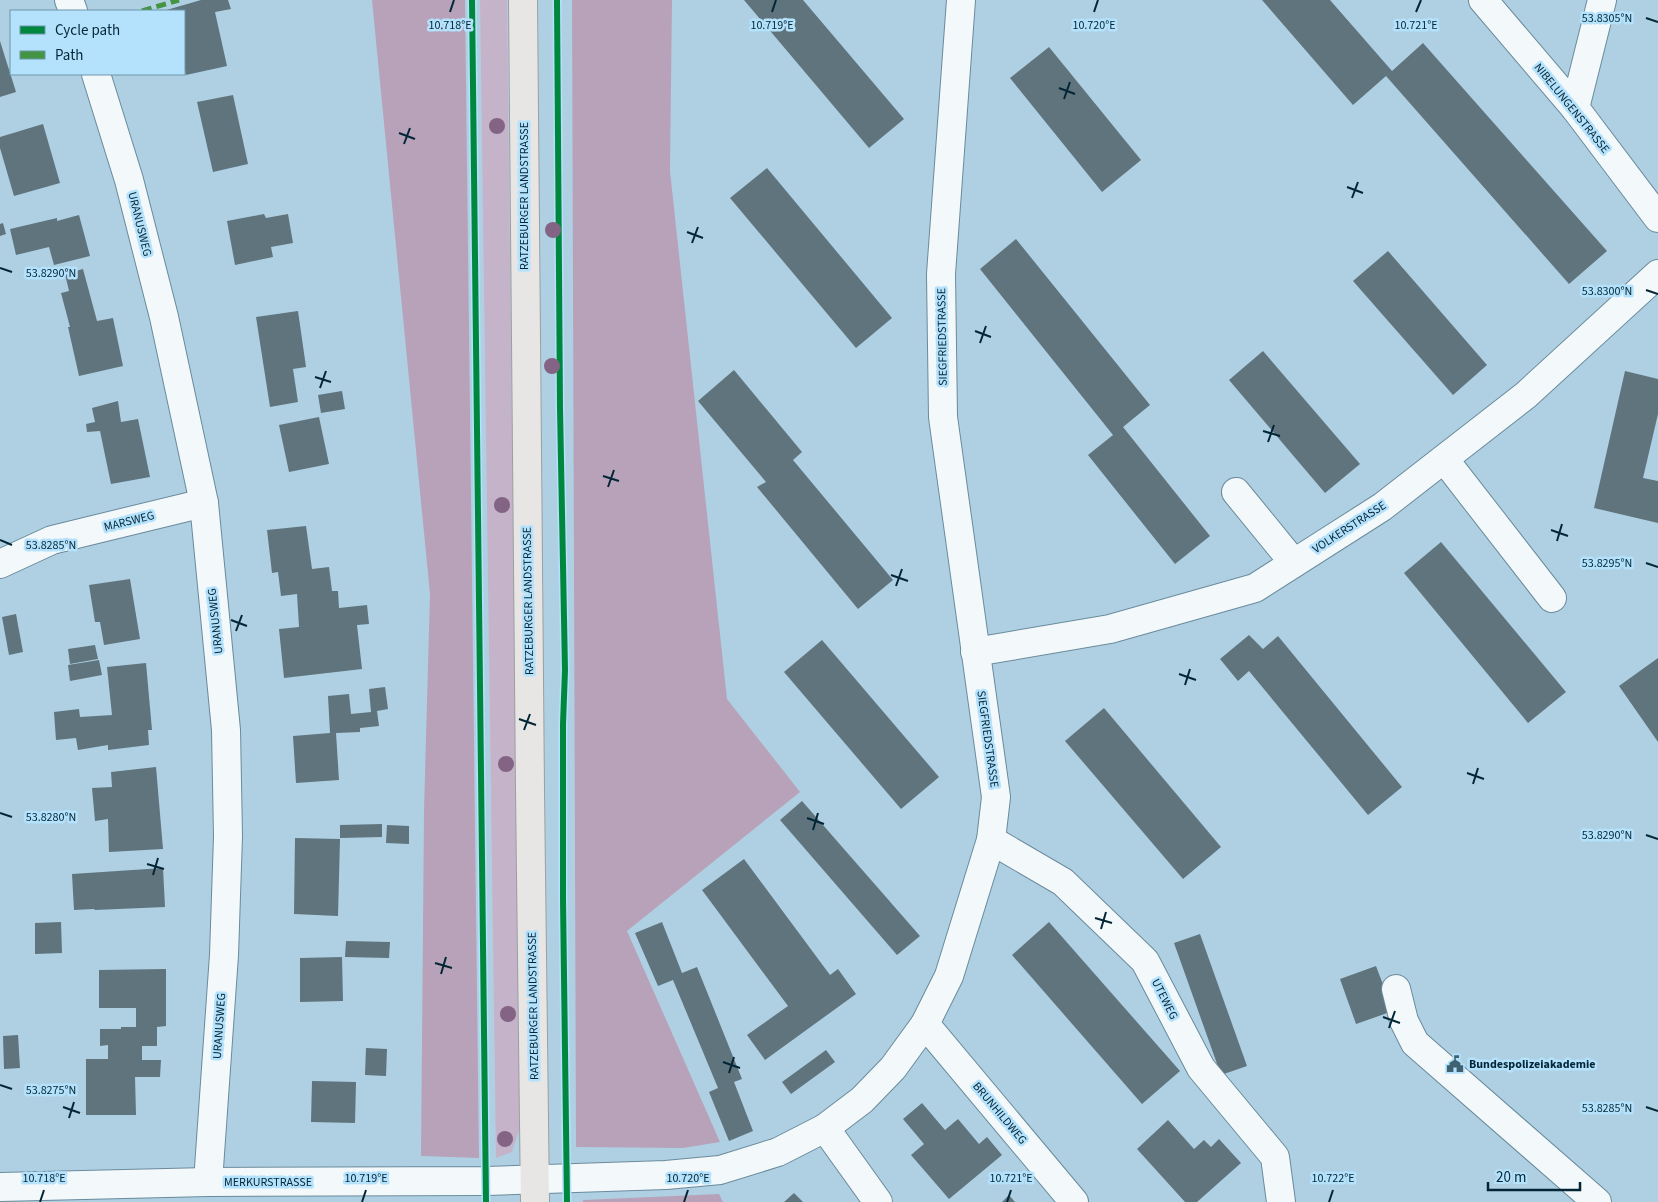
<svg xmlns="http://www.w3.org/2000/svg" width="1658" height="1202" font-family="'Source Sans 3',sans-serif">
	<style>
		.green { fill: #c5b4c9 }
		.forest { fill: #b8a2b9 }
		.building { fill: #5f747d }
		.lines { fill: none; stroke-linecap: round; stroke-linejoin: round }
		.minor-casing { stroke: #6a8b9b; stroke-width: 30 }
		.major-casing { stroke: #9a9fa0; stroke-width: 30 }
		.minor { stroke: #f3f8fb; stroke-width: 28 }
		.major { stroke: #e8e6e4; stroke-width: 28 }
		.quiet { stroke: #439443; stroke-width: 5; stroke-dasharray: 10 5; stroke-linecap: butt }
		.cycleway-casing { stroke: #b4e1fb; stroke-width: 9 }
		.cycleway { stroke: #00873e; stroke-width: 6 }
		.tree { fill: #836485 }
		.ticks { fill: none; stroke: #032636; stroke-width: 2 }
		.labels { text-anchor: middle; stroke-width: 5; stroke-linejoin: round; paint-order: stroke }
		.street-label { font-size: 12px; fill: #032636; stroke: #b4e1fb }
		.poi-label { font-size: 12px; font-weight: bold; fill: #032636; stroke: #b4e1fb; text-anchor: start }
		.ticks-label { font-size: 12px; text-anchor: middle; fill: #032636; stroke: #b4e1fb; stroke-width: 5; stroke-linejoin: round; paint-order: stroke }
	</style>
	<rect width="100%" height="100%" fill="#afd0e3"/>
	<!-- green -->
	<path class="green" d="M480,0H507L520,1128L512,1152L496,1158Z"/>
	<!-- forest -->
	<g class="forest">
		<path d="M372,0H465L479,1158L421,1156L424,810L430,594Z"/>
		<path d="M572,0H672L670,171L727,699L800,792L627,931L720,1142L683,1148L576,1147Z"/>
		<path d="M719,1194L723,1202H583V1200Z"/>
	</g>
	<!-- building -->
	<g class="building">
		<path d="M201,0H228L231,9L215,12L227,66L186,75L184,64V11H163Z"/>
		<path d="M744,0H803L904,119L869,148Z"/>
		<path d="M1262,0H1330L1392,71L1423,43L1607,251L1569,284L1386,76L1353,105Z"/>
		<path d="M0,41L16,92L0,97Z"/>
		<path d="M1049,47L1141,160L1102,192L1010,78Z"/>
		<path d="M233,95L248,164L213,172L197,102Z"/>
		<path d="M43,124L60,183L14,196L0,148V137Z"/>
		<path d="M767,168L892,318L856,348L730,198Z"/>
		<path d="M264,214L266,218L288,214L293,243L271,247L273,257L235,265L227,221Z"/>
		<path d="M79,215L90,256L54,265L49,247L16,255L10,229L57,218V221Z"/>
		<path d="M3,223L6,234L0,236V224Z"/>
		<path d="M1016,239L1150,405L1123,427L1210,536L1175,564L1088,455L1113,435L980,269Z"/>
		<path d="M1388,251L1487,365L1453,395L1353,281Z"/>
		<path d="M83,269L97,321L113,318L123,366L79,376L68,327H70L61,293L69,291L65,274Z"/>
		<path d="M298,311L306,367L293,369L298,402L270,407L256,317Z"/>
		<path d="M1263,351L1360,464L1325,493L1229,380Z"/>
		<path d="M734,370L802,452L793,460L893,580L858,609L757,487L766,482L698,401Z"/>
		<path d="M1625,371L1658,379V414L1643,478L1658,481V523L1594,508Z"/>
		<path d="M342,391L345,409L321,413L318,395Z"/>
		<path d="M118,401L121,422L138,419L150,477L111,484L100,431L87,432L86,424L95,422L92,408Z"/>
		<path d="M319,417L329,464L289,472L279,425Z"/>
		<path d="M306,526L312,569L329,567L332,591H338L339,608L367,605L369,624L357,625L362,669L284,678L279,629L299,627L297,594L281,596L278,572L272,573L267,530Z"/>
		<path d="M1441,542L1566,692L1528,723L1404,573Z"/>
		<path d="M130,579L140,639L104,645L100,622H95L89,585Z"/>
		<path d="M16,614L23,652L9,655L2,617Z"/>
		<path d="M1249,635L1263,649L1278,636L1402,787L1368,815L1249,671L1238,681L1220,659Z"/>
		<path d="M822,640L939,777L901,809L784,672Z"/>
		<path d="M95,645L98,659L70,664L68,649Z"/>
		<path d="M1658,658V742L1619,686Z"/>
		<path d="M99,660L102,675L70,681L68,665Z"/>
		<path d="M146,663L152,730H148L149,745L108,750V745L78,750L76,738L56,740L54,712L79,709L80,717L112,715L107,667Z"/>
		<path d="M385,687L388,709L377,711L379,726L360,728V732L336,733L339,780L296,783L293,736L330,733L328,696L349,694L351,714L371,712L369,689Z"/>
		<path d="M1104,708L1221,847L1183,879L1065,741Z"/>
		<path d="M156,767L163,849L109,852L108,819L95,821L92,788L112,787L111,772Z"/>
		<path d="M802,801L920,936L897,955L780,820Z"/>
		<path d="M382,824V837L340,838V825Z"/>
		<path d="M387,825L409,826V844L386,843Z"/>
		<path d="M295,838L340,839L338,916L294,914Z"/>
		<path d="M744,859L830,975L838,969L856,994L765,1060L747,1035L788,1006L702,890Z"/>
		<path d="M163,868L165,907L95,910L94,909L74,910L72,874Z"/>
		<path d="M61,922L62,953L35,954V923Z"/>
		<path d="M662,922L682,973L697,967L742,1079L734,1082L753,1131L729,1141L709,1092L718,1088L673,980L658,986L635,933Z"/>
		<path d="M1049,922L1180,1071L1142,1104L1012,955Z"/>
		<path d="M1200,934L1247,1066L1221,1075L1174,943Z"/>
		<path d="M346,941L390,942L389,958L345,957Z"/>
		<path d="M342,957L343,1001L300,1002V958Z"/>
		<path d="M1376,966L1393,1011L1356,1024L1340,979Z"/>
		<path d="M166,969V1026L157,1027V1046H142V1060H161L160,1077H135L136,1115H86V1059H108V1045L100,1046V1029H121V1027H136V1008H99V970Z"/>
		<path d="M18,1035L20,1068L4,1069L3,1036Z"/>
		<path d="M366,1048L387,1049L386,1076L365,1075Z"/>
		<path d="M826,1050L835,1062L791,1094L782,1082Z"/>
		<path d="M312,1081L356,1082L355,1123L311,1122Z"/>
		<path d="M922,1103L945,1130L958,1119L979,1144L987,1137L1002,1155L949,1199L911,1155L924,1144L903,1119Z"/>
		<path d="M1168,1120L1194,1149L1204,1140L1211,1147L1219,1139L1241,1163L1197,1202H1185L1137,1149Z"/>
		<path d="M794,1193L803,1202H784Z"/>
		<path d="M1009,1195L1015,1202H1002Z"/>
	</g>
	<g class="lines">
		<!-- minor casing -->
		<g class="minor-casing">
			<g id="minor">
				<path d="M69,0L73,11"/>
				<path d="M1483,0L1575,108L1658,218"/>
				<path d="M96,74L129,180L164,317L204,503L226,730L228,836L224,955L208,1182"/>
				<path d="M1575,108L1602,0"/>
				<path d="M1444,459L1552,598"/>
				<path d="M1236,492L1294,563"/>
				<path d="M0,564L52,540L204,503"/>
				<path d="M975,652L1110,629L1255,588L1382,507L1526,395L1658,274"/>
				<path d="M991,840L1063,882L1145,961L1201,1068L1275,1157L1281,1202"/>
				<path d="M1396,989L1404,1021L1415,1043L1597,1202"/>
				<path d="M925,1024L1074,1202"/>
				<path d="M825,1128L878,1202"/>
				<path d="M0,1187L208,1182L486,1181L666,1175L720,1170L778,1152L825,1128L862,1100L893,1068L925,1024L949,976L991,840L996,797L943,417L941,274L961,0"/>
			</g>
		</g>
		<!-- major casing -->
		<g class="major-casing">
			<path id="major" d="M523,0L530,791L535,1202"/>
		</g>
		<!-- minor -->
		<use href="#minor" class="minor"/>
		<!-- major -->
		<use href="#major" class="major"/>
		<!-- quiet -->
		<path class="quiet" d="M142,11L179,0"/>
		<!-- cycleway casing -->
		<g class="cycleway-casing">
			<g id="cycleway">
				<path d="M472,0L486,1202"/>
				<path d="M557,0L560,408L565,670L563,724V899L567,1202"/>
			</g>
		</g>
		<!-- cycleway -->
		<use href="#cycleway" class="cycleway"/>
	</g>
	<!-- trees -->
	<g class="tree">
		<circle cx="497" cy="126" r="8"/>
		<circle cx="553" cy="230" r="8"/>
		<circle cx="552" cy="366" r="8"/>
		<circle cx="502" cy="505" r="8"/>
		<circle cx="506" cy="764" r="8"/>
		<circle cx="508" cy="1014" r="8"/>
		<circle cx="505" cy="1139" r="8"/>
	</g>
	<!-- ticks -->
	<path class="ticks" d="M450,12L454,0M772,12L776,0M1094,12L1098,0M1416,12L1421,0M1646,18L1658,22M1059,88L1075,94M1064,99L1070,82M399,133L415,139M404,144L410,128M1347,187L1363,193M1352,198L1358,182M687,232L703,238M692,243L698,227M0,268L12,272M1646,290L1658,294M975,331L991,337M980,343L986,326M315,377L331,382M320,388L326,371M1263,431L1280,436M1268,442L1274,425M603,476L619,481M608,487L614,470M1551,530L1568,536M0,540L12,545M1557,541L1562,524M1646,563L1658,567M891,575L908,581M896,586L902,569M231,620L247,626M236,631L242,615M1179,674L1196,680M1185,685L1190,669M519,719L536,725M524,730L530,714M1467,773L1484,779M1473,784L1478,768M0,813L12,817M807,818L824,824M813,830L818,813M1646,835L1658,839M147,864L164,869M153,875L158,858M1095,918L1112,923M1101,929L1106,912M435,963L452,968M441,974L446,957M1383,1017L1400,1023M1389,1028L1395,1011M723,1062L740,1068M729,1073L734,1057M0,1085L12,1089M63,1107L80,1113M1646,1107L1658,1111M69,1118L74,1102M40,1202L44,1190M362,1202L366,1190M684,1202L688,1190M1007,1202L1011,1190M1329,1202L1333,1190"/>
	<!-- icons -->
	<defs>
		<g id="civic-bare" transform="scale(1.35)"><path d="M-.6-6.5H3V-4.5H.6V-3L4-1V1h2V6H-6V1h2V-1L-.6-3ZM-1.2 2.5V6h2.4V2.5Z" fill="#3f6273" stroke="#b4e1fb" stroke-width="2.5" paint-order="stroke"/></g>
	</defs>
	<g fill-rule="evenodd">
		<use href="#civic-bare" x="1455" y="1064"/>
	</g>
	<g class="labels">
		<!-- street labels -->
		<g class="street-label">
			<text transform="translate(1572 108) rotate(51)" y="4">NIBELUNGENSTRASSE</text>
			<text transform="translate(524 196) rotate(-90)" y="4">RATZEBURGER LANDSTRASSE</text>
			<text transform="translate(140 224) rotate(76)" y="4">URANUSWEG</text>
			<text transform="translate(942 337) rotate(-91)" y="4">SIEGFRIEDSTRASSE</text>
			<text transform="translate(129 521) rotate(-14)" y="4">MARSWEG</text>
			<text transform="translate(1349 527) rotate(-33)" y="4">VOLKERSTRASSE</text>
			<text transform="translate(528 601) rotate(-91)" y="4">RATZEBURGER LANDSTRASSE</text>
			<text transform="translate(215 621) rotate(-96)" y="4">URANUSWEG</text>
			<text transform="translate(988 739) rotate(82)" y="4">SIEGFRIEDSTRASSE</text>
			<text transform="translate(1165 999) rotate(63)" y="4">UTEWEG</text>
			<text transform="translate(533 1006) rotate(-91)" y="4">RATZEBURGER LANDSTRASSE</text>
			<text transform="translate(219 1026) rotate(-86)" y="4">URANUSWEG</text>
			<text transform="translate(1000 1113) rotate(50)" y="4">BRUNHILDWEG</text>
			<text x="268" y="1186">MERKURSTRASSE</text>
		</g>
		<!-- poi labels -->
		<g class="poi-label">
			<text x="1469" y="1068">Bundespolizeiakademie</text>
		</g>
	</g>
	<g class="ticks-label">
		<text x="1607" y="22">53.8305°N</text>
		<text x="1416" y="29">10.721°E</text>
		<text x="450" y="29">10.718°E</text>
		<text x="772" y="29">10.719°E</text>
		<text x="1094" y="29">10.720°E</text>
		<text x="51" y="277">53.8290°N</text>
		<text x="1607" y="295">53.8300°N</text>
		<text x="51" y="549">53.8285°N</text>
		<text x="1607" y="567">53.8295°N</text>
		<text x="51" y="821">53.8280°N</text>
		<text x="1607" y="839">53.8290°N</text>
		<text x="51" y="1094">53.8275°N</text>
		<text x="1607" y="1112">53.8285°N</text>
		<text x="44" y="1182">10.718°E</text>
		<text x="366" y="1182">10.719°E</text>
		<text x="688" y="1182">10.720°E</text>
		<text x="1011" y="1182">10.721°E</text>
		<text x="1333" y="1182">10.722°E</text>
	</g>
	<!-- legend -->
	<rect x="10" y="10" width="175" height="65" fill="#b4e1fb" stroke="#6d96ac"/>
	<rect x="20" y="26" width="25" height="8" fill="#00873e" stroke="#6d96ac"/>
	<text x="55" y="35" font-size="15" fill="#032636">Cycle path</text>
	<rect x="20" y="51" width="25" height="8" fill="#439443" stroke="#6d96ac"/>
	<text x="55" y="60" font-size="15" fill="#032636">Path</text>
	<!-- scale -->
	<path d="M1488 1182v8h92v-8" fill="none" stroke="#032636" stroke-width="2.5"/>
	<text x="1496" y="1182" font-size="15" fill="#032636" stroke="#b4e1fb" stroke-width="4" paint-order="stroke">20 m</text>
</svg>
